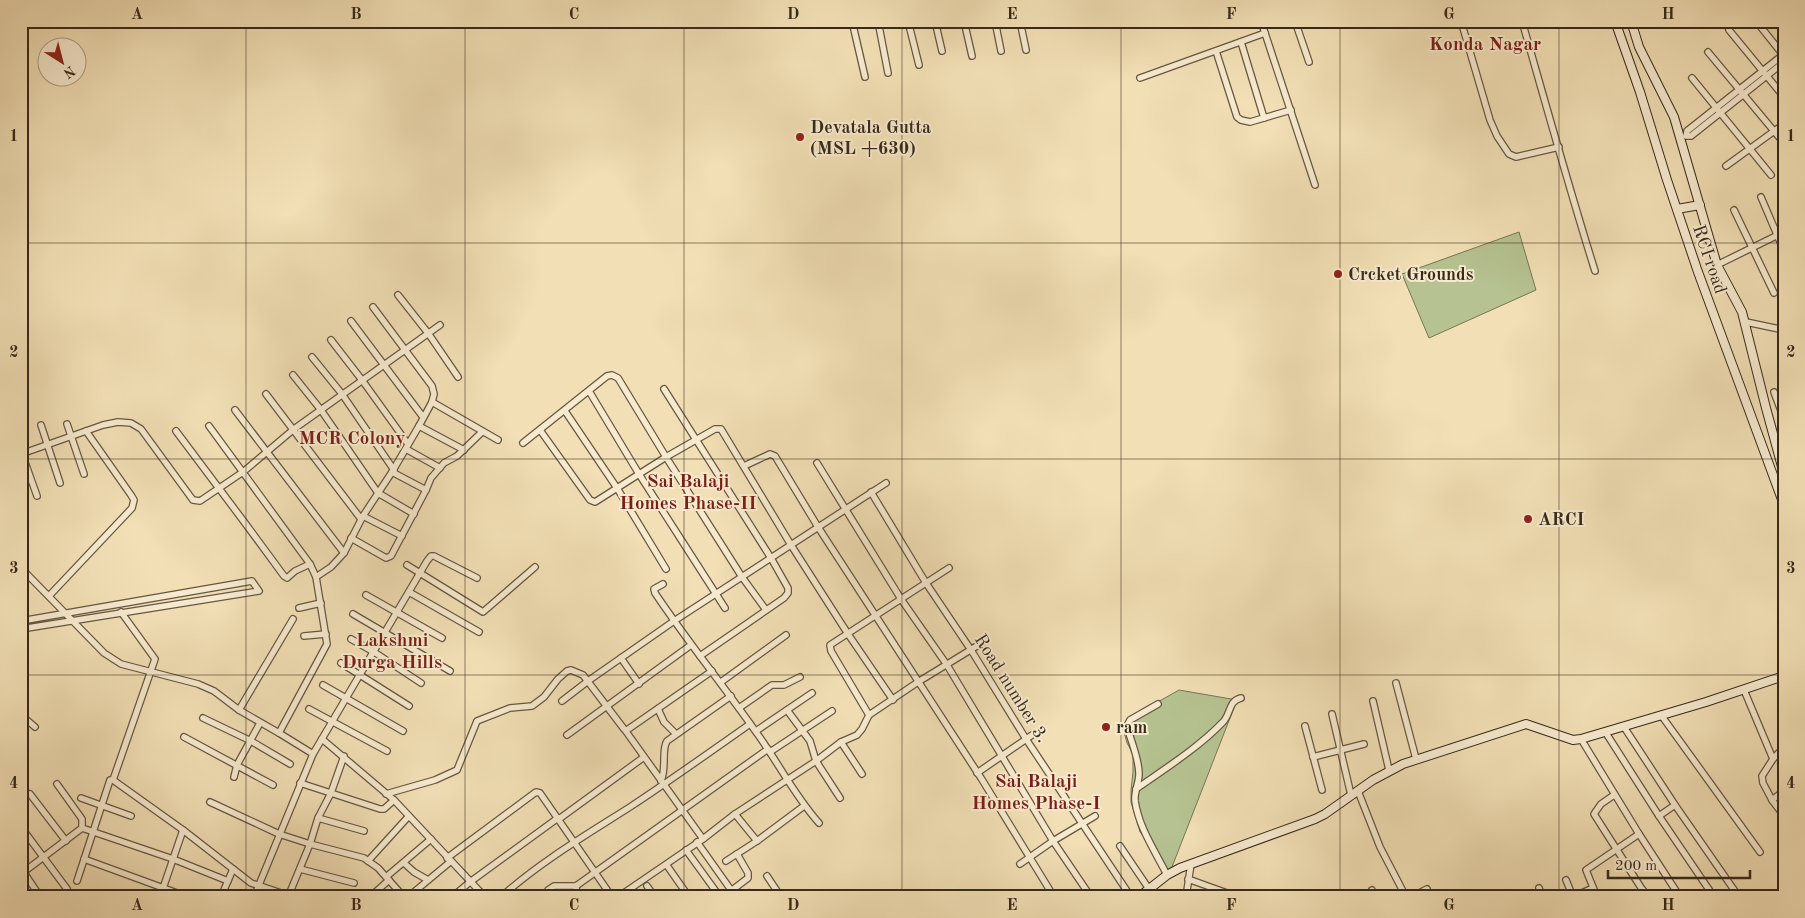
<svg xmlns="http://www.w3.org/2000/svg" width="1805" height="918" font-family="'Old Standard TT',serif">
	<style>
		.green { fill: #b6c291; stroke: #767656 }
		.lines { fill: none; stroke-linecap: round; stroke-linejoin: round }
		.street-casing { stroke: #655741; stroke-width: 8 }
		.secondary-casing { stroke: #362a1a; stroke-width: 10 }
		.street { stroke: #f7eacf; stroke-width: 5.5 }
		.secondary { stroke: #f7eacf; stroke-width: 8 }
		.grid { fill: none; stroke: #362a1a; stroke-width: 1; stroke-opacity: 0.55 }
		.poi-dot { fill: #8f2418; stroke: #f7eacf; stroke-width: 2 }
		.labels { text-anchor: middle; stroke-width: 4; stroke-linejoin: round; paint-order: stroke }
		.poi-label { font-size: 18px; font-weight: bold; fill: #362a1a; stroke: #f7eacf; text-anchor: start }
		.street-label { font-size: 18px; fill: #362a1a; stroke: #f7eacf }
		.neighbourhood-label { font-size: 19px; font-weight: bold; fill: #7a1f14; stroke: #f7eacf }
		.neatline { fill: none; stroke: #362a1a; stroke-width: 2 }
		.grid-label { font-size: 16px; text-anchor: middle; font-weight: bold; fill: #362a1a }
	</style>
	<rect width="100%" height="100%" fill="#f2dfb5"/>
	<filter id="stains"><feTurbulence type="fractalNoise" baseFrequency=".004" numOctaves="4"/><feColorMatrix values="0 0 0 0 .2 0 0 0 0 .09 0 0 0 0 .02 0 0 0 .5 -.17"/></filter>
	<radialGradient id="worn" r=".72"><stop offset=".6" stop-color="#630" stop-opacity="0"/><stop offset="1" stop-color="#630" stop-opacity=".3"/></radialGradient>
	<!-- green -->
	<g class="green">
		<path d="M1519,232L1536,290L1429,338L1402,274Z"/>
		<path d="M1179,690L1237,700L1170,872L1159,865L1151,844L1140,832L1131,802V790L1133,772V754L1127,743L1122,725L1156,703Z"/>
	</g>
	<g class="lines">
		<!-- street casing -->
		<g class="street-casing">
			<g id="street">
				<path d="M852,21L865,77"/>
				<path d="M878,21L888,73"/>
				<path d="M908,21L919,65"/>
				<path d="M935,21L942,51"/>
				<path d="M964,21L972,56"/>
				<path d="M995,21L1001,51"/>
				<path d="M1020,21L1026,50"/>
				<path d="M1261,21L1315,185"/>
				<path d="M1295,21L1309,62"/>
				<path d="M1461,21L1490,120L1497,136L1509,154L1516,157L1559,147"/>
				<path d="M1522,21C1546,105 1569,188 1595,271"/>
				<path d="M1756,21L1784,56"/>
				<path d="M1729,30L1784,97"/>
				<path d="M1241,42L1264,118"/>
				<path d="M1216,51L1237,117L1241,120L1250,122L1291,110"/>
				<path d="M1708,52L1784,143"/>
				<path d="M1784,54L1687,131L1686,136H1691L1784,62"/>
				<path d="M1140,78L1265,33"/>
				<path d="M1692,78L1771,175"/>
				<path d="M1726,166L1784,124"/>
				<path d="M1761,197L1784,251"/>
				<path d="M1734,210L1774,293"/>
				<path d="M1717,265L1784,232"/>
				<path d="M398,295L428,333L458,377"/>
				<path d="M351,321L423,417"/>
				<path d="M1746,322L1784,330"/>
				<path d="M331,340L362,380L408,444"/>
				<path d="M312,357L342,394L394,470"/>
				<path d="M293,375L321,410L378,493L414,514"/>
				<path d="M664,389L771,558L788,588V593L784,598L700,656"/>
				<path d="M589,391L639,474L725,608"/>
				<path d="M1774,392L1784,419"/>
				<path d="M266,394L361,519"/>
				<path d="M432,402L498,440"/>
				<path d="M235,410L344,553"/>
				<path d="M565,411L617,488L666,569"/>
				<path d="M67,424L84,474"/>
				<path d="M41,425L60,483"/>
				<path d="M209,426L310,564L316,577L327,644L279,733"/>
				<path d="M419,426L464,450"/>
				<path d="M540,430L590,500L595,502L666,457L715,429H721L791,545L848,634L893,700"/>
				<path d="M176,431L245,523L284,576L287,578L295,571L310,564"/>
				<path d="M523,443L607,376L612,375L618,378L666,457L742,577L766,610"/>
				<path d="M406,449L440,468"/>
				<path d="M21,451L37,496"/>
				<path d="M21,454L103,425L118,422L131,423L141,429L190,496L193,500L200,501L243,472L294,429L440,325"/>
				<path d="M817,463L901,599L947,665L1053,841L1091,897"/>
				<path d="M744,466L770,454L775,456L818,527L981,778L1054,897"/>
				<path d="M392,472L426,490"/>
				<path d="M871,492L926,583L971,650L1026,739L1131,897"/>
				<path d="M363,516L402,536"/>
				<path d="M351,538L386,558L391,556L426,490L431,478L444,463L457,456L482,432"/>
				<path d="M407,565L483,612L535,567"/>
				<path d="M21,568L104,653L121,664L198,684L214,691L239,710L279,733L313,754"/>
				<path d="M316,577L331,567L344,553L363,516L392,472L419,426L432,402L434,394L432,386L373,307"/>
				<path d="M663,584L654,589L655,593C687,641 723,685 756,732C778,762 794,795 819,823"/>
				<path d="M409,592L479,632"/>
				<path d="M366,595L442,638"/>
				<path d="M49,596L132,508L134,500L131,495L86,431"/>
				<path d="M299,608L321,603"/>
				<path d="M353,614L450,671"/>
				<path d="M21,621L252,581L259,591L21,629"/>
				<path d="M304,636L326,634"/>
				<path d="M351,639L374,652L421,683"/>
				<path d="M621,658L639,684"/>
				<path d="M341,663L409,706"/>
				<path d="M721,682L786,635"/>
				<path d="M1396,683L1416,759"/>
				<path d="M323,685L403,731"/>
				<path d="M1744,690L1773,759L1762,776L1763,783L1772,800"/>
				<path d="M562,701L588,681L674,621L886,483"/>
				<path d="M1373,701L1389,770"/>
				<path d="M1158,704L1130,720L1127,726C1131,742 1139,758 1139,774C1139,783 1134,792 1135,801C1139,828 1155,851 1167,875"/>
				<path d="M739,708L772,685H784L800,677"/>
				<path d="M309,709L387,751"/>
				<path d="M658,709L664,722L676,734"/>
				<path d="M239,710L293,619"/>
				<path d="M787,710L810,741L816,761L840,798"/>
				<path d="M1332,714L1351,795"/>
				<path d="M21,715L35,727"/>
				<path d="M869,715L831,651L830,645L949,568"/>
				<path d="M1661,715L1760,852"/>
				<path d="M203,718L251,741L290,764"/>
				<path d="M1305,726L1322,790"/>
				<path d="M1624,727L1675,805L1739,897"/>
				<path d="M625,730L703,839"/>
				<path d="M756,731L812,693"/>
				<path d="M1606,733L1659,816L1714,897"/>
				<path d="M567,735L691,645"/>
				<path d="M184,737L273,785"/>
				<path d="M322,739L394,800L485,897"/>
				<path d="M1581,739L1639,834L1680,897"/>
				<path d="M841,742L862,774"/>
				<path d="M770,752L832,711"/>
				<path d="M1313,757L1364,744"/>
				<path d="M1773,759L1784,747"/>
				<path d="M1781,764L1784,769"/>
				<path d="M977,773L1032,735"/>
				<path d="M234,777L237,765L260,723"/>
				<path d="M113,780L183,830L251,883L293,897"/>
				<path d="M661,781C667,767 661,750 667,741L731,696"/>
				<path d="M300,783L380,809H384L394,800"/>
				<path d="M57,784L82,819V828"/>
				<path d="M1136,789C1166,768 1198,748 1223,722C1231,714 1228,701 1241,698"/>
				<path d="M1358,791L1380,847L1406,897"/>
				<path d="M1784,791L1772,800L1784,816"/>
				<path d="M30,794L66,841"/>
				<path d="M386,794L435,780L457,770L477,721L510,708L532,706L544,697L558,679L567,671L571,670L583,675L624,729L627,730L712,671"/>
				<path d="M1614,795L1601,804L1594,814L1647,897"/>
				<path d="M81,798L131,816"/>
				<path d="M210,802L279,834L310,844L364,858L378,868L404,897"/>
				<path d="M735,814L757,841L804,806"/>
				<path d="M1659,816L1675,805"/>
				<path d="M318,818L364,831"/>
				<path d="M559,819L644,757"/>
				<path d="M21,827L67,889"/>
				<path d="M697,842L731,890"/>
				<path d="M1120,846L1149,889"/>
				<path d="M686,850L720,897"/>
				<path d="M447,858L536,792L540,793L612,897"/>
				<path d="M84,859L188,897"/>
				<path d="M368,861L408,817"/>
				<path d="M726,861L757,841"/>
				<path d="M404,863L414,872L428,880"/>
				<path d="M1020,864L1053,841L1095,816"/>
				<path d="M668,867L689,897"/>
				<path d="M300,869L354,883"/>
				<path d="M23,871L37,892"/>
				<path d="M21,874L82,828L173,859L228,881"/>
				<path d="M767,876L781,897"/>
				<path d="M386,877L431,839"/>
				<path d="M1188,879L1227,893L1231,897"/>
				<path d="M1566,880L1573,897"/>
				<path d="M77,881L110,780H113L155,659L121,612"/>
				<path d="M576,886L577,897"/>
				<path d="M647,886L655,897"/>
				<path d="M1539,888L1543,897"/>
				<path d="M1372,890L1375,897"/>
				<path d="M749,893L752,897"/>
				<path d="M107,897H108"/>
				<path d="M160,897L183,830"/>
				<path d="M221,897L233,869"/>
				<path d="M254,897L313,754L427,561L431,556H434L477,578"/>
				<path d="M288,897L310,844L318,818L331,793L344,756"/>
				<path d="M370,897L389,880"/>
				<path d="M408,897L450,862"/>
				<path d="M452,897L470,882L558,818"/>
				<path d="M501,897C540,862 586,835 630,807C671,780 710,752 750,724"/>
				<path d="M547,897L548,890L554,886H576L768,749"/>
				<path d="M618,897L703,839L735,814L816,761L841,742L857,735L862,729L869,715L918,682L985,641"/>
				<path d="M723,897L748,878V873L737,854"/>
				<path d="M995,897V894"/>
				<path d="M1186,897L1191,864"/>
				<path d="M1411,897L1427,889"/>
				<path d="M1573,897L1593,888"/>
				<path d="M1597,897L1586,870L1639,834"/>
				<path d="M1636,897L1643,890"/>
			</g>
		</g>
		<!-- secondary casing -->
		<g class="secondary-casing">
			<g id="secondary">
				<path d="M1615,21L1640,92L1667,180L1698,272L1784,505"/>
				<path d="M1631,21L1639,47L1674,117L1717,265L1742,312L1766,408L1784,474"/>
				<path d="M1677,209L1700,205"/>
				<path d="M1139,897L1167,875L1180,868L1315,819L1325,814L1373,780L1403,764L1526,724L1573,740L1581,739L1706,702L1784,676"/>
			</g>
		</g>
		<!-- street -->
		<use href="#street" class="street"/>
		<!-- secondary -->
		<use href="#secondary" class="secondary"/>
	</g>
	<!-- grid -->
	<path class="grid" d="M246,21V897M465,21V897M684,21V897M902,21V897M1121,21V897M1340,21V897M1559,21V897M21,243H1784M21,459H1784M21,675H1784"/>
	<!-- markers -->
	<g class="poi-dot">
		<circle cx="800" cy="137" r="5"/>
		<circle cx="1338" cy="274" r="5"/>
		<circle cx="1528" cy="519" r="5"/>
		<circle cx="1106" cy="727" r="5"/>
	</g>
	<g class="labels">
		<!-- poi labels -->
		<g class="poi-label">
			<text x="810" y="133">Devatala Gutta<tspan x="810" dy="21">(MSL +630)</tspan></text>
			<text x="1348" y="280">Crcket Grounds</text>
			<text x="1538" y="525">ARCI</text>
			<text x="1116" y="733">ram</text>
		</g>
		<!-- street labels -->
		<g class="street-label">
			<text transform="translate(1710 259) rotate(71)" y="6">RCI road</text>
			<text transform="translate(1012 688) rotate(58)" y="6">Road number 3.</text>
		</g>
		<!-- neighbourhood labels -->
		<g class="neighbourhood-label">
			<text x="1485" y="50">Konda Nagar</text>
			<text x="352" y="444">MCR Colony</text>
			<text x="688" y="487">Sai Balaji<tspan x="688" dy="22">Homes Phase-II</tspan></text>
			<text x="392" y="646">Lakshmi<tspan x="392" dy="22">Durga Hills</tspan></text>
			<text x="1036" y="787">Sai Balaji<tspan x="1036" dy="22">Homes Phase-I</tspan></text>
		</g>
	</g>
	<!-- margin -->
	<rect width="1805" height="918" fill="none" stroke="#f2dfb5" stroke-width="55"/>
	<!-- north arrow -->
	<g transform="translate(62 62) rotate(144)"><circle r="24" fill="#f7eacf" stroke="#aa9d87"/>
	<path d="M0-4L9 19L0 12L-9 19Z" fill="#8f2418"/>
	<text y="-8" font-size="14" font-weight="bold" text-anchor="middle" fill="#362a1a">N</text>
	</g>
	<!-- scale -->
	<path d="M1608 870v8h142v-8" fill="none" stroke="#362a1a" stroke-width="2.5"/>
	<text x="1615" y="870" font-size="15" fill="#362a1a" stroke="#f7eacf" stroke-width="4" paint-order="stroke">200 m</text>
	<rect x="28" y="28" width="1750" height="862" class="neatline"/>
	<g class="grid-label">
		<text x="137" y="19">A</text>
		<text x="356" y="19">B</text>
		<text x="574" y="19">C</text>
		<text x="793" y="19">D</text>
		<text x="1012" y="19">E</text>
		<text x="1231" y="19">F</text>
		<text x="1449" y="19">G</text>
		<text x="1668" y="19">H</text>
		<text x="14" y="141">1</text>
		<text x="1791" y="141">1</text>
		<text x="14" y="357">2</text>
		<text x="1791" y="357">2</text>
		<text x="14" y="573">3</text>
		<text x="1791" y="573">3</text>
		<text x="14" y="788">4</text>
		<text x="1791" y="788">4</text>
		<text x="137" y="910">A</text>
		<text x="356" y="910">B</text>
		<text x="574" y="910">C</text>
		<text x="793" y="910">D</text>
		<text x="1012" y="910">E</text>
		<text x="1231" y="910">F</text>
		<text x="1449" y="910">G</text>
		<text x="1668" y="910">H</text>
	</g>
	<rect width="100%" height="100%" filter="url(#stains)"/>
	<rect width="100%" height="100%" fill="url(#worn)"/>
</svg>
